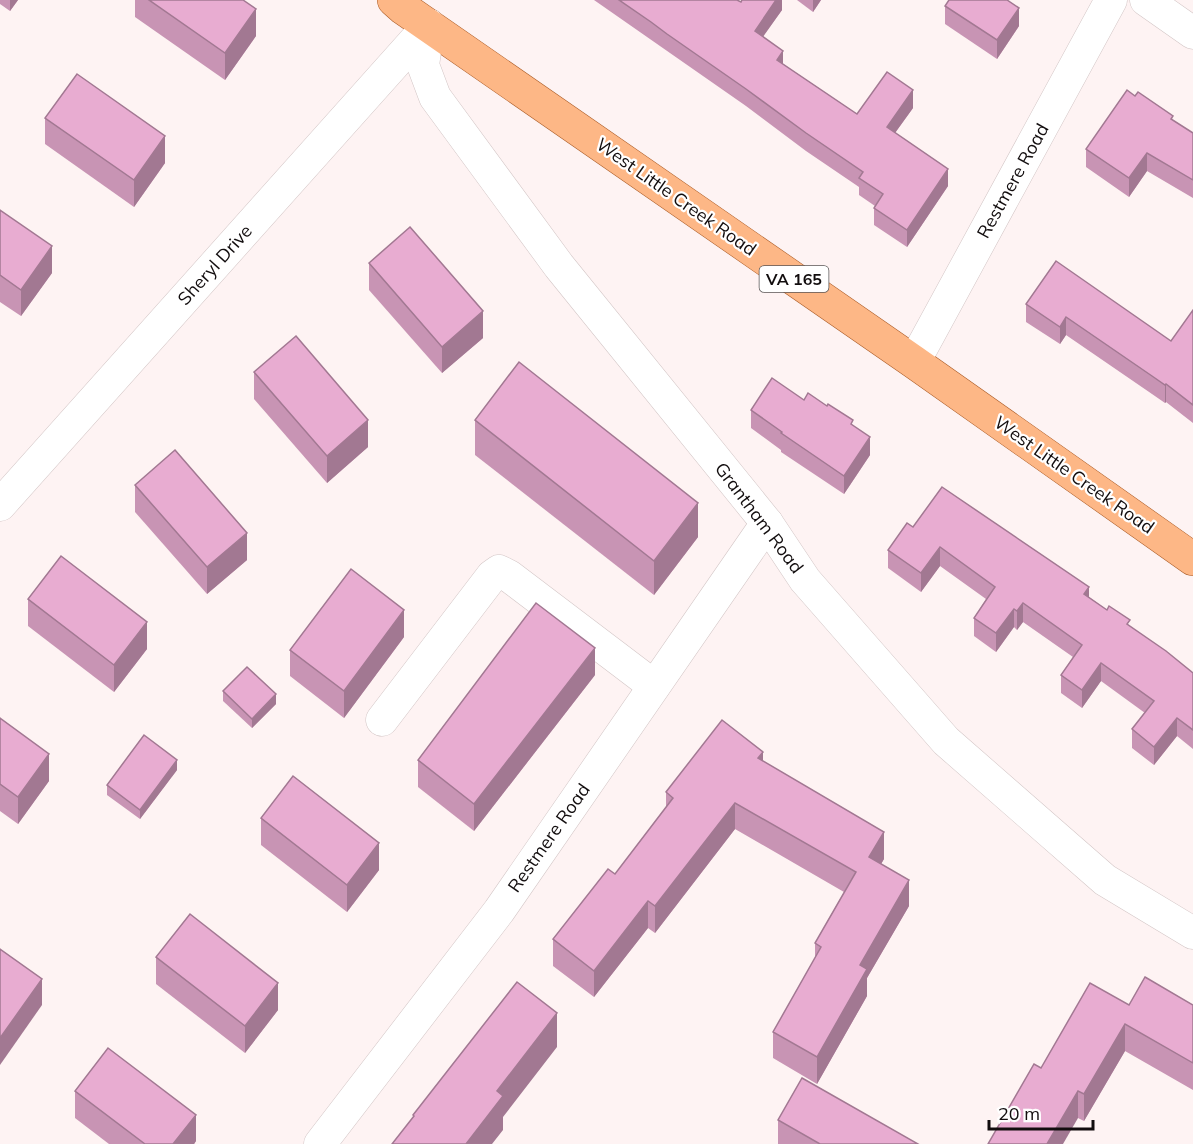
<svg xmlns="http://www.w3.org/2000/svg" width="1193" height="1144" font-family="Mulish,sans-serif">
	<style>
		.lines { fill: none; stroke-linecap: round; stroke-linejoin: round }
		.street-casing { stroke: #d3c6c6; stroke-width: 33 }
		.primary-casing { stroke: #aa5c28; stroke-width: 34 }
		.street { stroke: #fff; stroke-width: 32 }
		.primary { stroke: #fdb786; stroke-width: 33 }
		.wall { fill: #c894b4 }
		.shaded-wall { fill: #a27892 }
		.building { fill: #e8acd1; stroke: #a27892; stroke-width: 1.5 }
		.labels { text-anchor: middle; stroke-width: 4.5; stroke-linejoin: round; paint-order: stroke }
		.shield { fill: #fff; stroke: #595656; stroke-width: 1.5 }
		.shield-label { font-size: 16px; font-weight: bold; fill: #120d0e }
		.street-label { font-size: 18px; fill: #120d0e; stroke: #fff }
	</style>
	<rect width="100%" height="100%" fill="#fef3f3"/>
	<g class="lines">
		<!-- street casing -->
		<g class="street-casing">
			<g id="street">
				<path d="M1146,0L1193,33"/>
				<path d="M429,25L423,65L435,97L559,266L767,523L805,580L946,741L1105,880L1193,933"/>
				<path d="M914,362L1111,0"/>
				<path d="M0,505L429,25"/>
				<path d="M382,720L492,576L499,571L509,576L654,686"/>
				<path d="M320,1144L499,911L767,523"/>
			</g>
		</g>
		<!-- primary casing -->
		<g class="primary-casing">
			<path id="primary" d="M394,0L403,8L914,362L1193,559"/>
		</g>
		<!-- street -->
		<use href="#street" class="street"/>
		<!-- primary -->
		<use href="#primary" class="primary"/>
	</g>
	<!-- wall -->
	<g class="wall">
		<path d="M0,0H18L10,11L0,4Z"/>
		<path d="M135,0H243L256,36L225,80L135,17Z"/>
		<path d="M594,0H737L741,2L782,0V10L763,36L783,64L857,114L913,108L895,133L948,186L907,247L874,225V208L875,206L859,195V187L806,151L746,106Z"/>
		<path d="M797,0H821L813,12Z"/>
		<path d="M945,6L1019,26L997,59L945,24Z"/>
		<path d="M45,118L165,163L134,207L45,144Z"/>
		<path d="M1173,120L1193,133V214V198L1147,171L1129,197L1086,167V149Z"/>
		<path d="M0,210L52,273L21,316L0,302Z"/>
		<path d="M369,263L483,338L442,373L369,290Z"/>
		<path d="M1026,304L1171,341L1193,310V423L1166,402L1165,403L1152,394L1066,335L1060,344L1026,322Z"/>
		<path d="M254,372L368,447L327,483L254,399Z"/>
		<path d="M804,400L853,425L870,455L844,494L781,452V450L751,428V410Z"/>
		<path d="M475,420L698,537L654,595L475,455Z"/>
		<path d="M135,485L247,560L207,594L135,512Z"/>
		<path d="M913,527L1089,597L1130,626L1193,673V749L1177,736L1154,765L1132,748V729L1145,713L1101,681L1082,708L1061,693V675L1073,657L1023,622L1017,630L1014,627L996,652L974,636V618L986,599L940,566L921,592L888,568V550Z"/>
		<path d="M28,599L147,649L114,692L28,626Z"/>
		<path d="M404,637L344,718L290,676V650Z"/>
		<path d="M595,675L474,831L418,787V760Z"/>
		<path d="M223,691L276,704L252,728L223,701Z"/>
		<path d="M0,718L49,781L18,824L0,811Z"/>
		<path d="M763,761L884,859L881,864L909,906L867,978V996L817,1084L773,1058V1032L815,958V943L844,892L735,829L655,933L648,928L594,997L553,966V939L615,874L666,807V792Z"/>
		<path d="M177,770L140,819L107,795V785Z"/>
		<path d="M261,818L379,870L347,912L261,845Z"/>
		<path d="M156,957L278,1010L245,1053L156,984Z"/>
		<path d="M1129,1005H1193V1090L1125,1051L1084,1121L1078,1118L1041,1068Z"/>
		<path d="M75,1091L196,1141L194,1144H109L75,1118Z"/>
		<path d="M778,1120L918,1144H778Z"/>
	</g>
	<!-- shaded-wall -->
	<g class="shaded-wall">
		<path d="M10,0H18L10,11Z"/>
		<path d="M776,0H782V10L755,48V31Z"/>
		<path d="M813,0H821L813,12Z"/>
		<path d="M1019,8V26L997,59V40Z"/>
		<path d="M256,9V36L225,80V53Z"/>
		<path d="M783,51V68L777,60Z"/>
		<path d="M913,90V108L887,144V127Z"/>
		<path d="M165,136V163L134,207V180Z"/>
		<path d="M1147,153V171L1129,197V178Z"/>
		<path d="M948,169V186L907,247V230Z"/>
		<path d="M52,246V273L21,316V290Z"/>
		<path d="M483,311V338L442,373V347Z"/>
		<path d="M1066,317V335L1060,344V327Z"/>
		<path d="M1166,384V402L1165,403V385Z"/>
		<path d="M368,420V447L327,483V456Z"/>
		<path d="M870,437V455L844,494V476Z"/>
		<path d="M698,503V537L654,595V561Z"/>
		<path d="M247,533V560L207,594V567Z"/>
		<path d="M940,547V566L921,592V573Z"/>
		<path d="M1089,587V606L1084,594Z"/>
		<path d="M1023,603V622L1017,630V611Z"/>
		<path d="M1014,609V627L996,652V633Z"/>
		<path d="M404,610V637L344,718V691Z"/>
		<path d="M147,622V649L114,692V665Z"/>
		<path d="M595,648V675L474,831V804Z"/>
		<path d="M1101,663V681L1082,708V690Z"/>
		<path d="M276,694V704L252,728V719Z"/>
		<path d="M1177,718V736L1154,765V747Z"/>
		<path d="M763,752V779L758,758Z"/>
		<path d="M49,754V781L18,824V797Z"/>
		<path d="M177,760V770L140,819V810Z"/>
		<path d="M735,803V829L655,933V906Z"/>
		<path d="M884,832V859L869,884V857Z"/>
		<path d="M379,843V870L347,912V885Z"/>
		<path d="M909,880V906L867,978V996L817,1084V1057L860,965Z"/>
		<path d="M648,901V928L594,997V971Z"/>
		<path d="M42,979V1005L0,1065V1038Z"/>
		<path d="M278,983V1010L245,1053V1026Z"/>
		<path d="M557,1013V1047L503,1117V1130L492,1144H466L497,1091Z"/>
		<path d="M1125,1024V1051L1084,1121V1094Z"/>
		<path d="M1078,1091V1118L1063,1144H1047Z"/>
		<path d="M196,1115V1141L194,1144H173Z"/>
	</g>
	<!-- building -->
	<g class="building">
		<path d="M149,0H243L256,9L225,53Z"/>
		<path d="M619,0H737L741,2L742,0H776L755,31L783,51L777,60L857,114L887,72L913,90L887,127L948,169L907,230L874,208L883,194L859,178L863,172L806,133L746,89L667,34L651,22Z"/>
		<path d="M949,0H1007L1019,8L997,40L945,6Z"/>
		<path d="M77,74L165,136L134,180L45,118Z"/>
		<path d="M1127,90L1135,96L1138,92L1173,116L1171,119L1193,133V180L1147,153L1129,178L1086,149Z"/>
		<path d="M0,210L52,246L21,290L0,275Z"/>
		<path d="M410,227L483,311L442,347L369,263Z"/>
		<path d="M1056,261L1171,341L1193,310V405L1166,384L1165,385L1152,376L1066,317L1060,327L1026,304Z"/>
		<path d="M296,336L368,420L327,456L254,372Z"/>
		<path d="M519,362L698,503L654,561L475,420Z"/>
		<path d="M772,378L804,400L808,393L827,406L828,404L853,420L851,424L870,437L844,476L781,433L782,432L751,410Z"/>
		<path d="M175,450L247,533L207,567L135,485Z"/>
		<path d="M942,487L1089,587L1084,594L1107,610L1109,606L1130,620L1127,624L1166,651L1193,673V730L1177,718L1154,747L1132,729L1154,701L1101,663L1082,690L1061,675L1082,645L1023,603L1017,611L1014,609L996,633L974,618L995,587L940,547L921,573L888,550L907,523L913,527Z"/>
		<path d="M61,556L147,622L114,665L28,599Z"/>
		<path d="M351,569L404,610L344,691L290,650Z"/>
		<path d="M536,603L595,648L474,804L418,760Z"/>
		<path d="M247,667L276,694L252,719L223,691Z"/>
		<path d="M0,718L49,754L18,797L0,784Z"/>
		<path d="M722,720L763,752L758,758L884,832L869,857L909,880L860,965L867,969L817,1057L773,1032L821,947L815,943L856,872L735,803L655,906L648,901L594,971L553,939L608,869L615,874L673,798L666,792Z"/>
		<path d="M144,735L177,760L140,810L107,785Z"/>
		<path d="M293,776L379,843L347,885L261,818Z"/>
		<path d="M190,914L278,983L245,1026L156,957Z"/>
		<path d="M0,949L42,979L0,1038Z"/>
		<path d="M1145,977L1193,1005V1063L1125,1024L1084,1094L1078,1091L1047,1144H988L1034,1064L1041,1068L1090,983L1129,1005Z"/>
		<path d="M517,982L557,1013L497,1091L503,1096L466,1144H392L414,1116L413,1115Z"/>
		<path d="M108,1048L196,1115L173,1144H145L75,1091Z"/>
		<path d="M802,1078L918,1144H820L778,1120Z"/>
	</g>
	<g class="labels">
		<!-- shield labels -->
		<rect class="shield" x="759.5" y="266" width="69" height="26" rx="4.5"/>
		<g class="shield-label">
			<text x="794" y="285">VA 165</text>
		</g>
		<!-- street labels -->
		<g class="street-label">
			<text transform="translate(1013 181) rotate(-61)" y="6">Restmere Road</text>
			<text transform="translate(676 197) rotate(35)" y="6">West Little Creek Road</text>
			<text transform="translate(215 265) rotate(-48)" y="6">Sheryl Drive</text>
			<text transform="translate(1074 475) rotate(35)" y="6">West Little Creek Road</text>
			<text transform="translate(759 518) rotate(53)" y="6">Grantham Road</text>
			<text transform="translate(549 838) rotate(-55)" y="6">Restmere Road</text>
		</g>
	</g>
	<!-- scale -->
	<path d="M989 1120v9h104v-9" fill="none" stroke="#120d0e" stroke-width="3"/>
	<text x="998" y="1120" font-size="18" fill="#120d0e" stroke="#ffffff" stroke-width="4.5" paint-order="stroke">20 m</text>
</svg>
